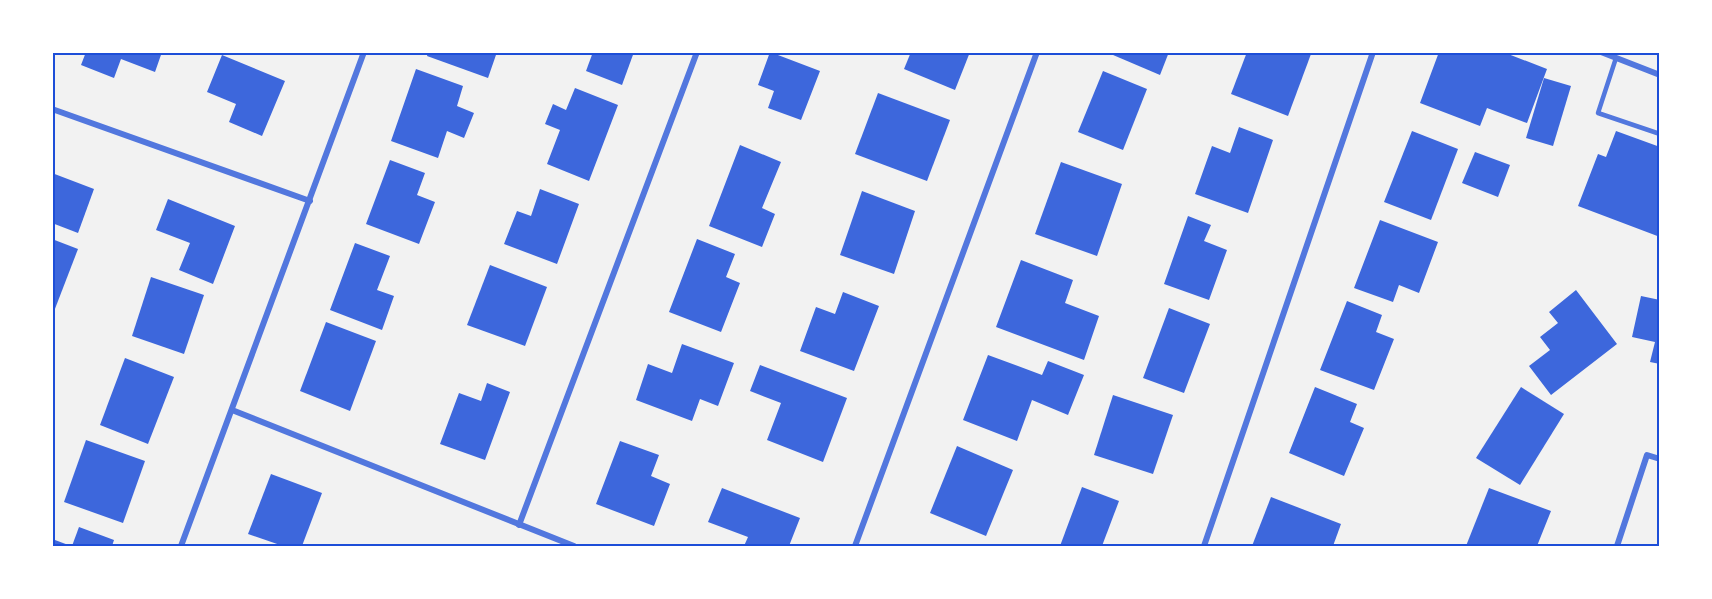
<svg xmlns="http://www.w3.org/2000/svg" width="1712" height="599" font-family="'Roboto Condensed',sans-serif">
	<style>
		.building { fill: #3d67dc }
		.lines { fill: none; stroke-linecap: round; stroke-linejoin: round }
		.service { stroke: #5277de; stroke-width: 4.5 }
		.minor { stroke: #5277de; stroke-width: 6 }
		.neatline { fill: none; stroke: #1d4ed8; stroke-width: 2 }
	</style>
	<rect width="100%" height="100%" fill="#f2f2f2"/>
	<!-- building -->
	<g class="building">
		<path d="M86,52H162L155,72L121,59L114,78L81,65Z"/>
		<path d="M428,52H497L488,78L427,56Z"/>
		<path d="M593,52H634L622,85L586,71Z"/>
		<path d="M770,52L820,71L801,120L768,108L774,91L758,85Z"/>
		<path d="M911,52H970L955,90L904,69Z"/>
		<path d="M1106,52H1169L1160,75Z"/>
		<path d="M1247,52H1307L1311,54L1288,116L1231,94Z"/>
		<path d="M1439,52H1503L1547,69L1527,123L1487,108L1480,126L1420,103Z"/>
		<path d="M222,55L285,81L262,136L229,122L236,104L207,92Z"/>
		<path d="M416,69L463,86L457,106L474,113L464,138L447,131L438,158L391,141Z"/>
		<path d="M1103,71L1147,89L1123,150L1078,132Z"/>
		<path d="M1544,78L1571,86L1553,146L1526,138Z"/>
		<path d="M575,88L618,105L589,181L547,164L560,130L545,124L553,104L566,110Z"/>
		<path d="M878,93L950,120L927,181L855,154Z"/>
		<path d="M1239,127L1273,140L1248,213L1195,194L1212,146L1230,153Z"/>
		<path d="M1412,131L1458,149L1431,220L1384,202Z"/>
		<path d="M1616,131L1660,147V237L1578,206L1598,154L1606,157Z"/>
		<path d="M740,145L781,162L762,208L775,214L762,247L709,226Z"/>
		<path d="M1475,152L1510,165L1498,197L1462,183Z"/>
		<path d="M390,160L425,173L417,195L435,202L419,244L366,224Z"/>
		<path d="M1061,162L1122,184L1097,256L1035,234Z"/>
		<path d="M52,173L94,189L78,233L52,223Z"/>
		<path d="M540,189L579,204L557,264L504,244L517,211L531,216Z"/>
		<path d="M862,191L915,211L894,274L840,255Z"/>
		<path d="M168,199L235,226L213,284L179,270L190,243L156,230Z"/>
		<path d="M1188,216L1211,225L1204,241L1227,250L1209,300L1164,284Z"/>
		<path d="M1380,220L1438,242L1419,293L1399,285L1393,302L1354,288Z"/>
		<path d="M52,239L78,249L53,314H52Z"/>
		<path d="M697,239L735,254L726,277L740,283L721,332L669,312Z"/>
		<path d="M355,243L390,256L377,290L394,296L382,330L330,310Z"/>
		<path d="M1021,260L1073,280L1065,303L1099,316L1084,360L996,327Z"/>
		<path d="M490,265L547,287L525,346L467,325Z"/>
		<path d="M151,277L204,295L184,354L132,336Z"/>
		<path d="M1576,290L1617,344L1551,395L1529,366L1550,350L1540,337L1558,323L1549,312Z"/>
		<path d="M843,292L879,306L854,371L800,351L816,307L835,314Z"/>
		<path d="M1641,296L1660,300V364L1650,362L1655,342L1632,337Z"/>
		<path d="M1347,301L1382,315L1376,332L1394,339L1374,390L1320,370Z"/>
		<path d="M1169,308L1210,324L1184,393L1143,378Z"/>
		<path d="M326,322L376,341L350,411L300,391Z"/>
		<path d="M682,344L734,363L718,406L700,399L692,421L636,400L648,364L672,373Z"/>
		<path d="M988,355L1042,375L1048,361L1084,375L1068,415L1032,400L1017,441L963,420Z"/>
		<path d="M125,358L174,377L148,444L100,425Z"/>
		<path d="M760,365L847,398L823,462L767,440L781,403L750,391Z"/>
		<path d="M487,383L510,392L485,460L440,444L459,393L481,401Z"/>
		<path d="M1315,387L1357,404L1350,422L1364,428L1344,476L1289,453Z"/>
		<path d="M1521,387L1564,414L1520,485L1476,458Z"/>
		<path d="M1113,395L1173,415L1153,474L1094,455Z"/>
		<path d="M86,440L145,461L123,523L64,502Z"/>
		<path d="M620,441L659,455L651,476L670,484L654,526L596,504Z"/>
		<path d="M957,446L1013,470L986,536L930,513Z"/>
		<path d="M271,474L322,493L302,546H283L248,534Z"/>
		<path d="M1082,487L1119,501L1102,546H1060Z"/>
		<path d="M722,488L800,518L789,546H744L748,537L708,522Z"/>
		<path d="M1489,488L1551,511L1537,546H1466Z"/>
		<path d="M1271,497L1341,524L1333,546H1252Z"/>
		<path d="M79,527L114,540L112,546H72Z"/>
		<path d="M55,540L71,546H52Z"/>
	</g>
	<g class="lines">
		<!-- service -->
		<path class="service" d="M1616,58L1598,113L1660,134"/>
		<!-- minor -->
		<g class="minor">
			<path d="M1601,52L1660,75"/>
			<path d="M52,109L310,201"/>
			<path d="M232,410L574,546"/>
			<path d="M519,525L697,52"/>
			<path d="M181,546L364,52"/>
			<path d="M855,546L1037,52"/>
			<path d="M1204,546L1373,52"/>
			<path d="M1617,546L1647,455L1660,459"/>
		</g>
	</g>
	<!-- border -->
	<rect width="1712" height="599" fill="none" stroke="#ffffff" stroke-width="108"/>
	<rect x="54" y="54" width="1604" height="491" class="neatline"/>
</svg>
